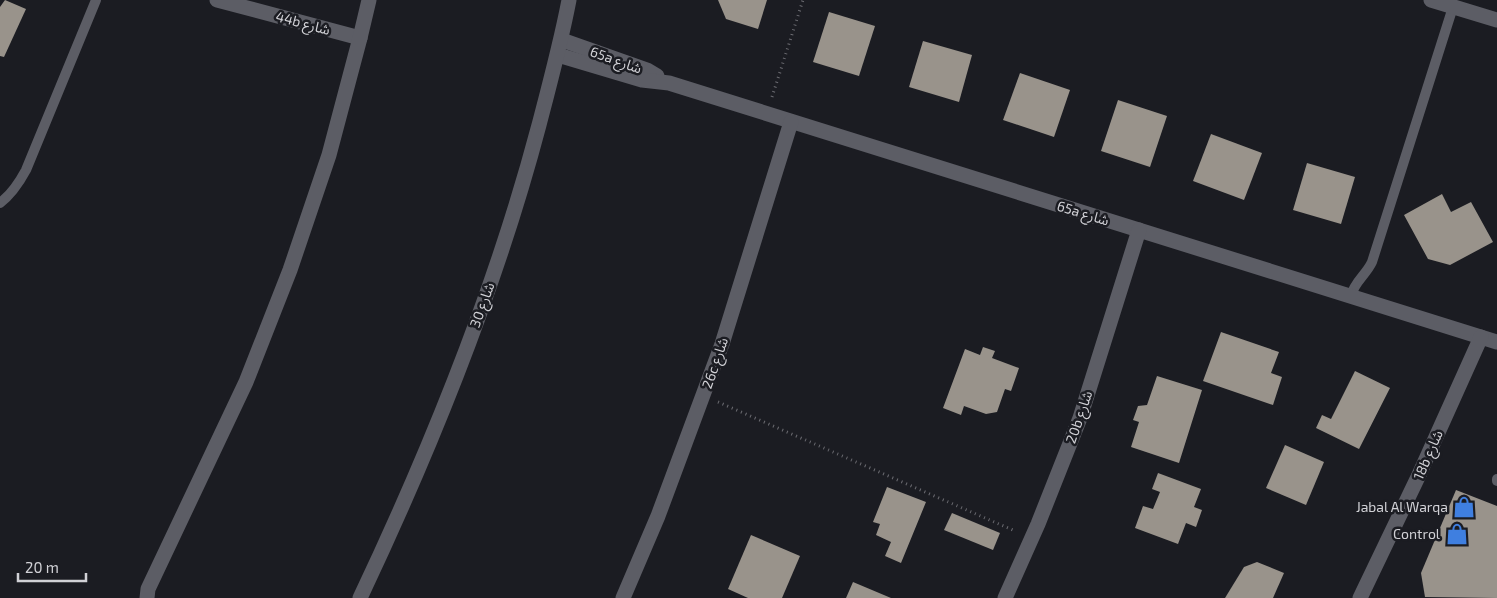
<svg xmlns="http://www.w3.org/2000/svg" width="1497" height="598" font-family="'Exo 2','Noto Sans Arabic',sans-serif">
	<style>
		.building { fill: #99938b }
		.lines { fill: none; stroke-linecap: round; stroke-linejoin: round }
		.path { stroke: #6c6c72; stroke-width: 3; stroke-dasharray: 1 4; stroke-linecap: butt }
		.service { stroke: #5c5d65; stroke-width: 10 }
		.minor { stroke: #5c5d65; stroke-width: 15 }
		.tertiary { stroke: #5c5d65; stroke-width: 15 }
		.labels { text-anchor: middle; stroke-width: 5; stroke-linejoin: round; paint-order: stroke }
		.street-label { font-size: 14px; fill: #d1d1d6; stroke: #1b1c22 }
		.poi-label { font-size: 14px; fill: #d1d1d6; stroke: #1b1c22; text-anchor: end }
	</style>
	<rect width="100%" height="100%" fill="#1b1c22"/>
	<!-- building -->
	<g class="building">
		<path d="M5,0L26,9L4,57L0,56V7Z"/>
		<path d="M718,0H767L758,29L726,19Z"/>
		<path d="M829,12L875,26L859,76L813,62Z"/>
		<path d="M923,41L972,55L959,102L909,87Z"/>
		<path d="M1020,73L1070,90L1054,137L1003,120Z"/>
		<path d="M1118,100L1167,116L1150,167L1101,151Z"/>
		<path d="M1211,134L1262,153L1244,200L1193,181Z"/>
		<path d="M1307,163L1355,177L1341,224L1293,210Z"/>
		<path d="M1442,194L1451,212L1471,202L1493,242L1450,265L1428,259L1404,215Z"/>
		<path d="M1221,332L1279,352L1271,373L1282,377L1273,405L1203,381Z"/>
		<path d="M983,347L995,351L992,358L1019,368L1011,391L1005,389L997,412L986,414L964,406L961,415L943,408L965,349L980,355Z"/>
		<path d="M1355,371L1390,388L1359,449L1316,428L1322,415L1331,419Z"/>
		<path d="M1157,376L1202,390L1179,463L1131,447L1139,422L1133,420L1138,406L1147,405Z"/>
		<path d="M1285,445L1324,462L1306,505L1266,488Z"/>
		<path d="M1158,473L1201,489L1194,507L1202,510L1196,527L1186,523L1178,544L1135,528L1143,506L1153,509L1160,492L1152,489Z"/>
		<path d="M887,487L926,502L901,563L885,556L891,542L876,535L880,524L873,522Z"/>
		<path d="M1456,490L1497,506V598L1425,597L1421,573Z"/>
		<path d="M952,513L1000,533L993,550L944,530Z"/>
		<path d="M751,535L800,556L782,598H748L728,589Z"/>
		<path d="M1257,562L1284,573L1273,598H1225L1244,567Z"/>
		<path d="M853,582L891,598H846Z"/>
	</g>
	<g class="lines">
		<!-- path -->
		<g class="path">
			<path d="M772,97L803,0"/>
			<path d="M718,402L1015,531"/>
		</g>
		<!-- service -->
		<g class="service">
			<path d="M0,203C12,194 19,183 26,170L96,0"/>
			<path d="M1351,296C1354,282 1366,275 1372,262L1453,7"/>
			<path d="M1497,479V481"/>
		</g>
		<!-- minor -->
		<g class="minor">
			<path d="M217,0L360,38"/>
			<path d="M1431,0L1497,20"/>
			<path d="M562,40L647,70L657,76"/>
			<path d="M558,55L642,80L669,83L1497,342"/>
			<path d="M147,598L148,589L246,382L290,270L329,155L360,38L369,0"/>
			<path d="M623,598L658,516L722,344L791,122"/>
			<path d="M1005,598L1038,524L1080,418L1139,230"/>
			<path d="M1360,598L1418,477L1481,337"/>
		</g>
		<!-- tertiary -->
		<path class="tertiary" d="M360,598C432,446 496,288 539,125C550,83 561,42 569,0"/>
	</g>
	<!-- icons -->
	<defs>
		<g id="shop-bare" transform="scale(1.725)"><path d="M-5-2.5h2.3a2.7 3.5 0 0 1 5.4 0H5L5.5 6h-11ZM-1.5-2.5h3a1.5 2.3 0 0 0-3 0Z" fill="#3f7fe0" stroke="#1b1c22" stroke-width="2.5" paint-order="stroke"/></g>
	</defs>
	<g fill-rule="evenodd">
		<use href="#shop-bare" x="1464" y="507"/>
		<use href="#shop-bare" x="1457" y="534"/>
	</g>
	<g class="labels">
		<!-- street labels -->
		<g class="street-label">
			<text transform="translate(303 23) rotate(15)" y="5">44b شارع</text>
			<text transform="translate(616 60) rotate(20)" y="5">65a شارع</text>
			<text transform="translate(1083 213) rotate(17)" y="5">65a شارع</text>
			<text transform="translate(482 305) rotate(-70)" y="5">شارع 30</text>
			<text transform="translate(715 363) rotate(-71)" y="5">26c شارع</text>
			<text transform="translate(1079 417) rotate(-71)" y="5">20b شارع</text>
			<text transform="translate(1428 455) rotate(-66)" y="5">18b شارع</text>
		</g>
		<!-- poi labels -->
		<g class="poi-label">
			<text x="1448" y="512">Jabal Al Warqa</text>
			<text x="1440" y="539">Control</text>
		</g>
	</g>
	<!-- scale -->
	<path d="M18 573v8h68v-8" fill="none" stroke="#d1d1d6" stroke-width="2.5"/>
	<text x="25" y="573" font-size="15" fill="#d1d1d6" stroke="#1b1c22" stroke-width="4" paint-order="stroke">20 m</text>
</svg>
